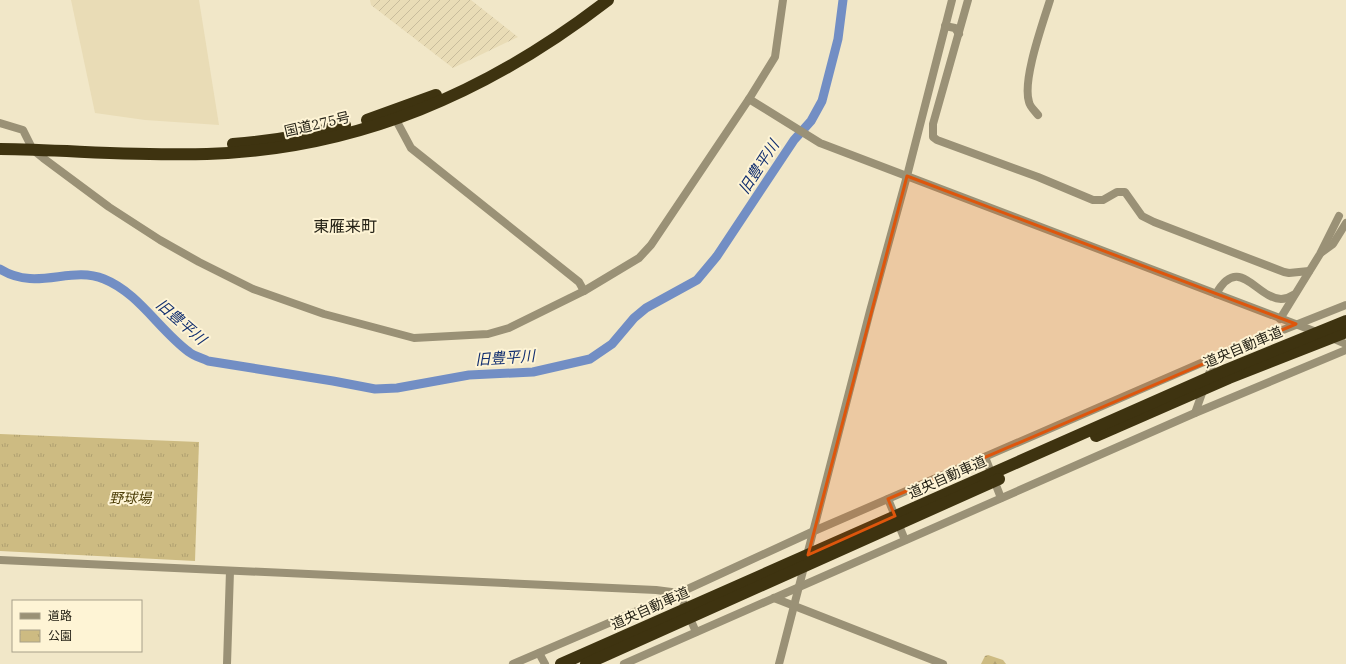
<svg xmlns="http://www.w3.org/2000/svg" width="1346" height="664" font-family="'IBM Plex Serif','Noto Sans JP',serif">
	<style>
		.built { fill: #e9dcb6 }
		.industrial { fill: url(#industrial-furrows) }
		.forest { fill: url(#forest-firs) }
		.park { fill: url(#park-tufts) }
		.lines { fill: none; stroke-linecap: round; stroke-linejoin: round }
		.river { stroke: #728ec4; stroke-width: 9 }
		.minor { stroke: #9a9176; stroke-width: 8 }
		.highway { stroke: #3e3310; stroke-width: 12 }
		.marked { fill: #de560c; fill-opacity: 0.2; stroke: #de560c; stroke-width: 3; stroke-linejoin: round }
		.labels { text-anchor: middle; stroke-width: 4; stroke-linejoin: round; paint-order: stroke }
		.street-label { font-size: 14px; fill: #252216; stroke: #fef4d5 }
		.park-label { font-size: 14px; font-style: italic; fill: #4d3e07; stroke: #fef4d5 }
		.water-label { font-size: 15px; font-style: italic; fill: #122f70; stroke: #fef4d5 }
		.quarter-label { font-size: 16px; fill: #252216; stroke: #fef4d5 }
	</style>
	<defs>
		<pattern id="industrial-furrows" width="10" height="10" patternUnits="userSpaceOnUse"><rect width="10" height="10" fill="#e9dcb6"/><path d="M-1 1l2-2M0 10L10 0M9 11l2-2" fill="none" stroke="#c8bc9c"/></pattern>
		<pattern id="forest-firs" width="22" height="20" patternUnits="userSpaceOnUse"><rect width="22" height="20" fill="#cdbb82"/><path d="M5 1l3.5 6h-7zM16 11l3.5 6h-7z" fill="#b0a070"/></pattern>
		<pattern id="park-tufts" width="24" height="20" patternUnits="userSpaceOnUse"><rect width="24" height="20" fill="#cdbb82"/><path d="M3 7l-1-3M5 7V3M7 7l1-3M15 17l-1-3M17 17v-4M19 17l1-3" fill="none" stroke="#b0a070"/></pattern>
	</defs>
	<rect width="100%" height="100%" fill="#f1e7c8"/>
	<!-- built -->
	<path class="built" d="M71,0H199L219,125L145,120L95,113Z"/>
	<!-- industrial -->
	<path class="industrial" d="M370,0H471L518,37L453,68L371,5Z"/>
	<!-- forest -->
	<path class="forest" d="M988,655L1003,660L1006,664H981L985,656Z"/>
	<!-- park -->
	<path class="park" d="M0,434L199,442L195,561L0,551Z"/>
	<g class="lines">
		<!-- river -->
		<path class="river" d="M0,269C37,292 70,265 104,279C139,293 159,330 189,352C194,356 202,358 208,361L333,381L375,389L397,388L469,375L533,372L590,359L612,344L634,318L646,308L697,280L717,256L794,140L811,121L822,101L838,39L843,0"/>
		<!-- minor -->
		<g class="minor">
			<path d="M968,0L933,124V137L937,140L1038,177L1093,200H1103L1117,192H1125L1142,216L1154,222L1284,272L1289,273L1309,271"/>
			<path d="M945,26L955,28L959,34"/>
			<path d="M749,99L820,143L1319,333"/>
			<path d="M1038,115C1035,111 1030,107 1029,102C1022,80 1043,23 1050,0"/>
			<path d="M396,120L411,148L579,282L584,291"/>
			<path d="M0,123L23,130L33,150L43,158L109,207L160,240L199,262L253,289L324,314L414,338L488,334L509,328L584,291L639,258L651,245L749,99L775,57L783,0"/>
			<path d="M1322,252L1333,244L1346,223"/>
			<path d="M1216,294C1239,253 1256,298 1281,299C1285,299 1290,297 1293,295"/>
			<path d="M1280,319L1320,254L1339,216"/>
			<path d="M1330,337L1346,344"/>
			<path d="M1195,413L1215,357"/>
			<path d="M985,457L1001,498"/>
			<path d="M888,499L905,540"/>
			<path d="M0,560L656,590L679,593L696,632"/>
			<path d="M774,598L943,664"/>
			<path d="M539,653L545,664"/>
			<path d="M227,664L230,571"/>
			<path d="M513,664L679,593L814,531L1215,357L1346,305"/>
			<path d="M624,664L1195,413L1346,350"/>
			<path d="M779,664L870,311L907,176L952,0"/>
		</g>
		<!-- highway -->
		<g class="highway">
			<path d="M367,120L436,95"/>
			<path d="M233,144C271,141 308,135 345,125"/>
			<path d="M0,149C69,150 138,156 207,154C359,149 489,92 608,0"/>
			<path d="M1096,436L1229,378L1346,332"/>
			<path d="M561,664L1226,370L1346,321"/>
			<path d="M586,664L999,479"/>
		</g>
	</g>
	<!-- marked area -->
	<path class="marked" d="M907,176L1296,324L888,499L895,516L808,555Z"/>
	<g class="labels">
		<!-- street labels -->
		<g class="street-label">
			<text transform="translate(317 124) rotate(-13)" y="5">国道275号</text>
			<text transform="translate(1243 347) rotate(-23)" y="5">道央自動車道</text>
			<text transform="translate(947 477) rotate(-24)" y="5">道央自動車道</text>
			<text transform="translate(650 608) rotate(-24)" y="5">道央自動車道</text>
		</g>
		<!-- park labels -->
		<g class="park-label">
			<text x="130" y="503">野球場</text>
		</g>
		<!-- water labels -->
		<g class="water-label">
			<text transform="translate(759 167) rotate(-57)" y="5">旧豊平川</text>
			<text transform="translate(181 322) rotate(41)" y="5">旧豊平川</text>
			<text transform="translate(505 358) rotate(-4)" y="5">旧豊平川</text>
		</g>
		<!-- quarter labels -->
		<g class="quarter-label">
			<text x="345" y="232">東雁来町</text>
		</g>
	</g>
	<!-- legend -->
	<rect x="12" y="600" width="130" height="52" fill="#fef4d5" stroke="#a7a089"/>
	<rect x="20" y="613" width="20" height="6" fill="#9a9176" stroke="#a7a089"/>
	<text x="48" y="620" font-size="12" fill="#252216">道路</text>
	<rect x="20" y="630" width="20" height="12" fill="url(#park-tufts)" stroke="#a7a089"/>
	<text x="48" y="640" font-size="12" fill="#252216">公園</text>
</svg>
